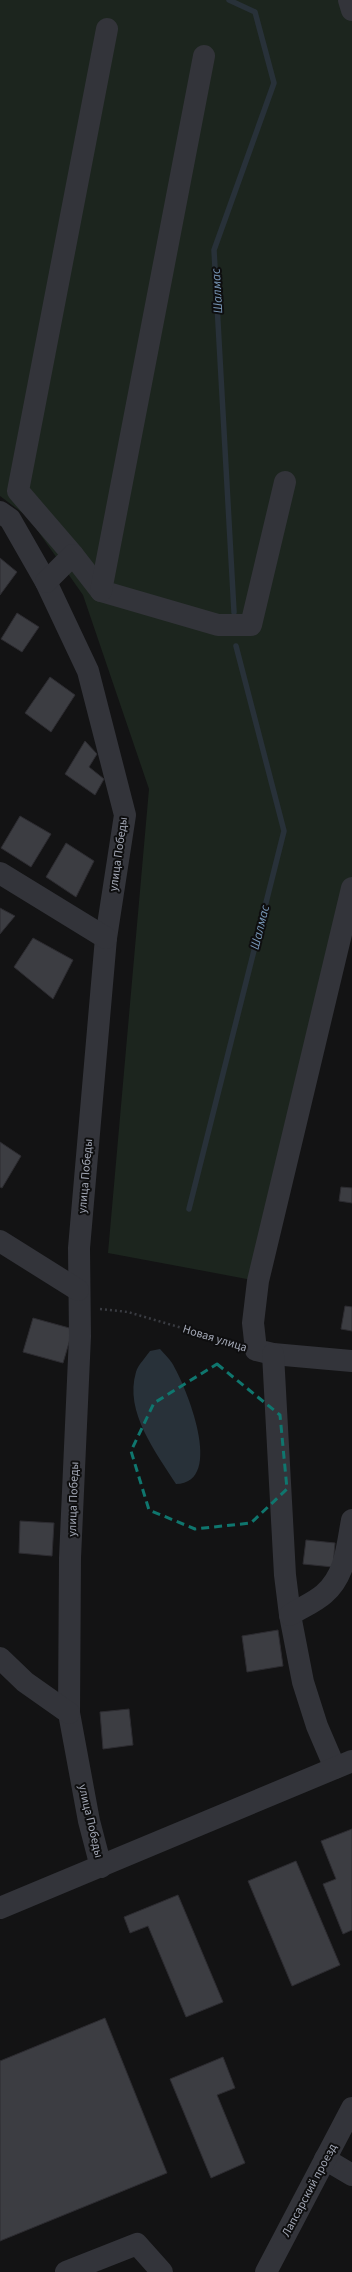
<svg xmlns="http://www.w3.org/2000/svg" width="352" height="2272" font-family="'Source Sans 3',sans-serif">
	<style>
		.green { fill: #1c251e }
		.water { fill: #283139 }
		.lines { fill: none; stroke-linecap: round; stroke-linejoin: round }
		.stream { stroke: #283139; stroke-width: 5.5 }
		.building { fill: #3c3d42; stroke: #2d2c31 }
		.path { stroke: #393b41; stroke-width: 2.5; stroke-dasharray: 2 3; stroke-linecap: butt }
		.minor { stroke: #33343a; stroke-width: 22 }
		.marked { fill: none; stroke: #0f766e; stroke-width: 3; stroke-dasharray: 8 5; stroke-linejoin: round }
		.labels { text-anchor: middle; stroke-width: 4; stroke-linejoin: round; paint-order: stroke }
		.street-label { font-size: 12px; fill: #a3a8b6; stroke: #0e0e0f }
		.water-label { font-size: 13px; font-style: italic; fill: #7695b5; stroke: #0e0e0f }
	</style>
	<rect width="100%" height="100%" fill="#131314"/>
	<!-- green -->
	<path class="green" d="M0,0H352V888L258,1281L108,1253L149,789L83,595L28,517L0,496Z"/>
	<!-- water -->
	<path class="water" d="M160,1349C164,1354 169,1358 172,1363C186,1386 226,1483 176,1484C156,1452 124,1412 136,1372C138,1365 146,1357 150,1351Z"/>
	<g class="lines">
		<!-- stream -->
		<g class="stream">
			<path d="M229,0L255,12L274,83L214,250L234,612"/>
			<path d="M189,1209L284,831L236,646"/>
		</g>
	</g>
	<!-- building -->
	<g class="building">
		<path d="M0,558L17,572L0,595Z"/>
		<path d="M17,613L39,627L22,652L1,639Z"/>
		<path d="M50,677L75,695L51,732L25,713Z"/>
		<path d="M85,741L97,754L89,767L104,779L95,795L65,774Z"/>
		<path d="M20,816L51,834L31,867L1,848Z"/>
		<path d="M66,843L94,861L76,897L46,877Z"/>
		<path d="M0,908L15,916L0,934Z"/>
		<path d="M33,938L73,960L53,999L14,967Z"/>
		<path d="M0,1142L21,1156L2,1188L0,1187Z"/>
		<path d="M341,1187L352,1188V1203L339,1201Z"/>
		<path d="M345,1306L352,1307V1331L341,1329Z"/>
		<path d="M33,1318L73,1329L63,1363L23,1352Z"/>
		<path d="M20,1521L54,1523L52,1556L19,1553Z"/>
		<path d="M306,1540L335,1543L333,1567L303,1564Z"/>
		<path d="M278,1630L283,1666L247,1672L242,1636Z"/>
		<path d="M129,1709L133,1745L103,1749L100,1712Z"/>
		<path d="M352,1829V1930L343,1934L323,1884L336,1879L321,1841Z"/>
		<path d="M296,1861L340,1965L292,1986L248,1881Z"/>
		<path d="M178,1895L223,2002L186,2017L148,1926L130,1933L124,1917Z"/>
		<path d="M105,2018L167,2173L0,2241V2061Z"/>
		<path d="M223,2057L235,2088L217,2095L245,2163L211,2178L170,2079Z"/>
	</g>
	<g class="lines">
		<!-- path -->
		<path class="path" d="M100,1309L128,1312L236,1344"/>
		<!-- minor -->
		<g class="minor">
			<path d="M349,0L352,10"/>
			<path d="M0,512L10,519L46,582L88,671L125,815L106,938L79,1248L80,1336L70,1558L69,1713L89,1821L101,1867"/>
			<path d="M73,555L18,491L107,29"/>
			<path d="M46,582L73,555L101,591L218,625H251L285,482"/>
			<path d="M101,591L204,56"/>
			<path d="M0,873L106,938"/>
			<path d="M352,888L258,1281L253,1323L256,1350L273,1354L352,1361"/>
			<path d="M0,1241L78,1290"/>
			<path d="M273,1354L285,1575L290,1615L303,1682L317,1726L335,1768"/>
			<path d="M290,1615C301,1608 315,1602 324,1594C346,1575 347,1546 352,1520"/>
			<path d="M0,1658L25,1682L69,1713"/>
			<path d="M0,1908L352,1761"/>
			<path d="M325,2159L352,2175"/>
			<path d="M66,2272L137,2244L162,2272"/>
			<path d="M266,2272L352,2108"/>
		</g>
	</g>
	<!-- marked area -->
	<path class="marked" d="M217,1364L280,1415L287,1489L251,1523L195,1529L149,1510L131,1451L154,1403Z"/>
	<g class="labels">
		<!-- street labels -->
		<g class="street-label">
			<text transform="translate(118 854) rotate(-82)" y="4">улица Победы</text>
			<text transform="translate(85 1176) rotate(-85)" y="4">улица Победы</text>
			<text transform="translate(215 1338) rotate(17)" y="4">Новая улица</text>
			<text transform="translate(73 1499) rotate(-88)" y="4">улица Победы</text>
			<text transform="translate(91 1821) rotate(77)" y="4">улица Победы</text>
			<text transform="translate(309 2190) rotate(-62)" y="4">Лапсарский проезд</text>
		</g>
		<!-- water labels -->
		<g class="water-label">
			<text transform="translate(216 291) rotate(-93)" y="5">Шалмас</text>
			<text transform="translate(259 927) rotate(-76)" y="5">Шалмас</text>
		</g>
	</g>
</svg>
